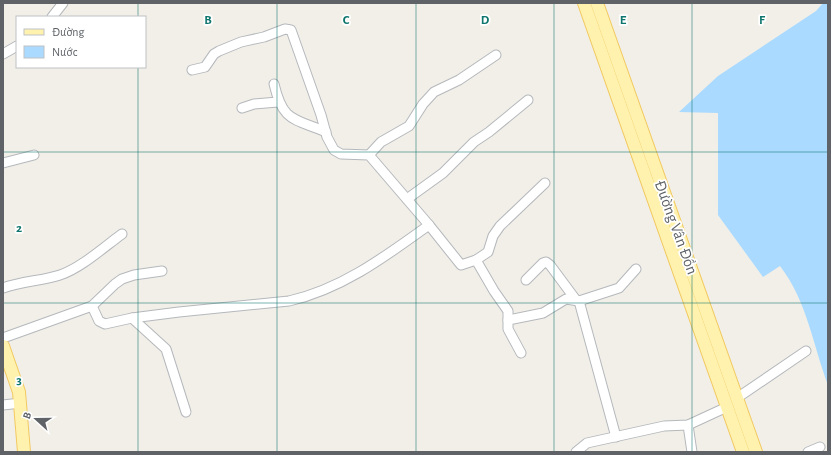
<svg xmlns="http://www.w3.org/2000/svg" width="831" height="455" font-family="'Alegreya Sans',sans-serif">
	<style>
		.water { fill: #aadaff }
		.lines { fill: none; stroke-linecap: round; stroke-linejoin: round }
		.minor-casing { stroke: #b5b8bc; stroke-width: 11 }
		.major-casing { stroke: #f2c960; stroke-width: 14 }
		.minor { stroke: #fff; stroke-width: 9 }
		.major { stroke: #fff2af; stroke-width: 12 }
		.grid { fill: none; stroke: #0f766e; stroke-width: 1; stroke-opacity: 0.55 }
		.labels { text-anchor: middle; stroke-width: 3.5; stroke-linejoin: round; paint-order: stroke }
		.street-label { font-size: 16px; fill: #5f6368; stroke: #fff }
		.grid-label { font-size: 13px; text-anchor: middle; font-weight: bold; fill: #0f766e; stroke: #fff; stroke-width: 3.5; stroke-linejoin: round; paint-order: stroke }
	</style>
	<rect width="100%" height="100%" fill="#f1efe8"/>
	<!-- water -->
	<path class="water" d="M823,3H828V385C813,345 807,301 780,266L763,277L718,215V113L679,112L718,76L816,11Z"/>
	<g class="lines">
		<!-- minor casing -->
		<g class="minor-casing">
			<g id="minor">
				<path d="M52,17L63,3"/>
				<path d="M3,54L17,46"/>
				<path d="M192,70L205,67L214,54L219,51L241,42L264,37L285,29L291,30L321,115L327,137L334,150L341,154L369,155L429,225L461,265L476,260L488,252L493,236L500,226L545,183"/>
				<path d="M274,84C283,122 293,118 326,132"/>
				<path d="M242,108L254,104L278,102"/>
				<path d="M369,155L381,142L409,126L423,104L434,92L459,80L496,55"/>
				<path d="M3,163L34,155"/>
				<path d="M407,199L443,173L474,142L489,132L528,100"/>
				<path d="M476,260L494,291L508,311V329L521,353"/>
				<path d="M526,280L543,263L546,262L550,265L576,300"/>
				<path d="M3,288C22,281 41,281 60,275C81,268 104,247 122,234"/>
				<path d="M579,301L616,437"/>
				<path d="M92,306L99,321L105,324L132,318L179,312L289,301C342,289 386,256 429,225"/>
				<path d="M132,318L166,349L186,412"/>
				<path d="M508,320L543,313L566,299L579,301L619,288L636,269"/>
				<path d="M3,338L92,306L115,284L122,279L134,275L162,271"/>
				<path d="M737,398L806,351"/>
				<path d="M3,405L21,403"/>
				<path d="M688,425L692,452"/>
				<path d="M576,452L587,443L664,426L688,425L727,407"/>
				<path d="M808,452L820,447"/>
			</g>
		</g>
		<!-- major casing -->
		<g class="major-casing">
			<g id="major">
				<path d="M584,3L743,452"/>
				<path d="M597,3L756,452"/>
				<path d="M3,346L19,392L24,452"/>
			</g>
		</g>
		<!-- minor -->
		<use href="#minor" class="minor"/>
		<!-- major -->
		<use href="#major" class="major"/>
	</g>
	<!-- grid -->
	<path class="grid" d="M138,3V17M277,3V452M416,3V452M554,3V452M692,3V452M138,67V452M3,152H828M3,303H828"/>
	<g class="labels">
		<!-- street labels -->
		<g class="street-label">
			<text transform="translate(677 227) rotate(70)" y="6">Đường Vân Đồn</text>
		</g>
	</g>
	<g class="grid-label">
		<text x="208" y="24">B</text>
		<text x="346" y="24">C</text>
		<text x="485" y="24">D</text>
		<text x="623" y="24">E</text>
		<text x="762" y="24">F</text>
		<text x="19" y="232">2</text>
		<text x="19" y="384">3</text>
	</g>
	<!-- border -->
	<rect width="831" height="455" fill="none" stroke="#5f6368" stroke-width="8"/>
	<!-- legend -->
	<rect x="16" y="16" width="130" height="52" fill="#ffffff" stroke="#bfc1c3"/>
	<rect x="24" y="29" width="20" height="6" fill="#fff2af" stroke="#bfc1c3"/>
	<text x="52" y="36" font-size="12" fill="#5f6368">Đường</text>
	<rect x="24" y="46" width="20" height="12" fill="#aadaff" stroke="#bfc1c3"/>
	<text x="52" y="56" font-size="12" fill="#5f6368">Nước</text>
	<!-- north arrow -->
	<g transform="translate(36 419) rotate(291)" stroke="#ffffff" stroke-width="3" paint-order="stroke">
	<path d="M0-3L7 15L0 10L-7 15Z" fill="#5f6368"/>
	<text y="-6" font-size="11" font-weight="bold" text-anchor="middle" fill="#5f6368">B</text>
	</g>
</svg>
